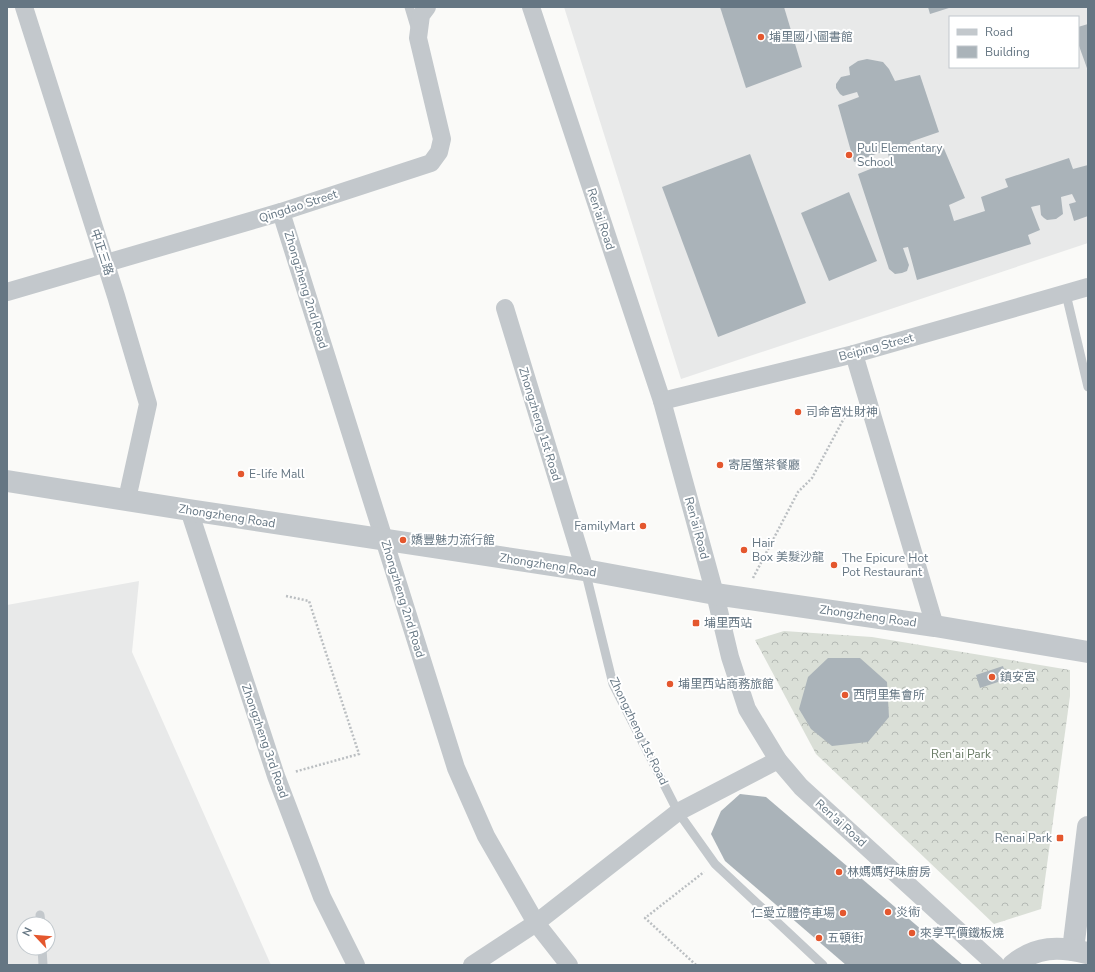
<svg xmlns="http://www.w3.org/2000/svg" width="1095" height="972" font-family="'Nunito Sans','Noto Sans TC',sans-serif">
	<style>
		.built { fill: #e8e9e9; fill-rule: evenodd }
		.forest { fill: url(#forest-crowns) }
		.building { fill: #aab3b9 }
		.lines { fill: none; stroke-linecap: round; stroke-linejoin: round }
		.path { stroke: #bbbfc2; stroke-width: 2.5; stroke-dasharray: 2 2; stroke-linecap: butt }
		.service { stroke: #c3c8cc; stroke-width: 9 }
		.minor { stroke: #c3c8cc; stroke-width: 18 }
		.tertiary { stroke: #c3c8cc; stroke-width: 22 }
		.poi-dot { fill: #e4572e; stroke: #fff; stroke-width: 1.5 }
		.labels { text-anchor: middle; stroke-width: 4; stroke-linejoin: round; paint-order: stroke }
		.poi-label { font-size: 12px; fill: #657683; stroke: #fff; text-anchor: start }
		.street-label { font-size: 12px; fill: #657683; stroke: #fff }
		.park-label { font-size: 12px; fill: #687a64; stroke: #fff }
	</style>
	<defs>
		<pattern id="forest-crowns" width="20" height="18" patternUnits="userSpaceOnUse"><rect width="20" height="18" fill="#dadfd7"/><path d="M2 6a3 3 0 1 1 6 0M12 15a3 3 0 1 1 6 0" fill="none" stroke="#b4b9b4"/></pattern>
	</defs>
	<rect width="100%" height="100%" fill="#fafaf8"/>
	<!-- built -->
	<g class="built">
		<path d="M564,7H1088V243L681,379ZM950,17H1078V67H950Z"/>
		<path d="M139,581L132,652L271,965H7V605ZM24,924H48V948H24Z"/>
	</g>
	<!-- forest -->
	<path class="forest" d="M784,631L872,637L1070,670V696L1041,909L994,924L816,754L755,640Z"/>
	<!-- building -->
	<g class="building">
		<path d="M720,7H784L802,67L746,88Z"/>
		<path d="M928,7H952L930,14Z"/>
		<path d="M1088,24V71L1078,43V27Z"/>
		<path d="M867,59L883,62L889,69L895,81L920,75L939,132L910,142L914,153L942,144L965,198L949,205L954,221L985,211L981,197L1008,187L1005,179L1069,158L1073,169L1088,165V216L1074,221L1069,204L1076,202L1072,194L1061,197L1063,214L1056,219L1047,220L1044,218L1041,215L1040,205L1031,207L1040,230L1028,235L1031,244L917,280L908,247L903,248L909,265L907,271L902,273L895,274L889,269L858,174L890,161L887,150L854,162L838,105L859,97L857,92L843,96L840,94L836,88V84L841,77L850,75L849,67L858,61Z"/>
		<path d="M750,154L806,303L718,337L662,187Z"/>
		<path d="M849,192L877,261L829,281L801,213Z"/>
		<path d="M828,658H860L887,682L889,717L868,742L832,746L811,729L799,709L808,677Z"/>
		<path d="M1003,666L1007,679L980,688L976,675Z"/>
		<path d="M740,794L766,797L963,965H846L725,861L711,834L721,811Z"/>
	</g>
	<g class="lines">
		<!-- path -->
		<g class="path">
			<path d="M753,578L798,492L812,478L850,407"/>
			<path d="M286,596L309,601L359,754L294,772"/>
			<path d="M696,965L645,918L704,872"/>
		</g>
		<!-- service -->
		<g class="service">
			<path d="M409,7L415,27"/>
			<path d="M1066,294L1088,387"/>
			<path d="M585,570L613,684L678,812L715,864L823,965"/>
			<path d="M40,915L41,924"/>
			<path d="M42,948L43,965"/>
		</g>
		<!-- minor -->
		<g class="minor">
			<path d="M24,7L116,296L148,404L127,499"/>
			<path d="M531,7L662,401L715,594L730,657L747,709L778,760L801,787L996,965"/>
			<path d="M281,212L456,768L486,836L536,923L569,965"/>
			<path d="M7,292L281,212L431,163L439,152L442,139L418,38L421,15L427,7"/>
			<path d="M505,308L585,570"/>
			<path d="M854,354L935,626"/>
			<path d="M662,401L854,354L1088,287"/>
			<path d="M189,510L276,776L322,897L356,965"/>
			<path d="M472,965L536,923L678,812L778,760"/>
		</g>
		<!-- tertiary -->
		<g class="tertiary">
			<path d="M7,481L189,510L585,570L715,594L935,626L1088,652"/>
			<path d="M1073,950L1088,827"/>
			<path d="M1013,965C1036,946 1059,946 1087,953"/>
		</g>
	</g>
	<!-- markers -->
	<g class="poi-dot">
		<circle cx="761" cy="37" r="4"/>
		<circle cx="849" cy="155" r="4"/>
		<circle cx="798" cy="412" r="4"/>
		<circle cx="720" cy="465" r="4"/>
		<circle cx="241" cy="474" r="4"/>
		<circle cx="643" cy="526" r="4"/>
		<circle cx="403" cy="540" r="4"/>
		<circle cx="744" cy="550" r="4"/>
		<circle cx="834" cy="565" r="4"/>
		<rect x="692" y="619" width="8" height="8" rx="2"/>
		<circle cx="992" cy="677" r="4"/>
		<circle cx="670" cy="684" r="4"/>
		<circle cx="845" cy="695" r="4"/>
		<rect x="1056" y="834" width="8" height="8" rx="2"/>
		<circle cx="839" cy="872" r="4"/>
		<circle cx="888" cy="912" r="4"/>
		<circle cx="843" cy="913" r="4"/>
		<circle cx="912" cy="933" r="4"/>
		<circle cx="819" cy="938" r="4"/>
	</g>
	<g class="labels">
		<!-- poi labels -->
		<g class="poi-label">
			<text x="769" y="41">埔里國小圖書館</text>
			<text x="857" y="152">Puli Elementary<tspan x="857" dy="14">School</tspan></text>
			<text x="806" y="416">司命宮灶財神</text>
			<text x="728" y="469">寄居蟹茶餐廳</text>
			<text x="249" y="478">E-life Mall</text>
			<text x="635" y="530" text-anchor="end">FamilyMart</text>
			<text x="411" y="544">嬌豐魅力流行館</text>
			<text x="752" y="547">Hair<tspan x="752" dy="14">Box 美髮沙龍</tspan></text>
			<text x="842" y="562">The Epicure Hot<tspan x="842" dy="14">Pot Restaurant</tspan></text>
			<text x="704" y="627">埔里西站</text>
			<text x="1000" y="681">鎮安宮</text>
			<text x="678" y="688">埔里西站商務旅館</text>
			<text x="853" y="699">西門里集會所</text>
			<text x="1052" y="842" text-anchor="end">Renai Park</text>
			<text x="847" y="876">林媽媽好味廚房</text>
			<text x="896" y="916">炎術</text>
			<text x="835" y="917" text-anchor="end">仁愛立體停車場</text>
			<text x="920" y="937">來享平價鐵板燒</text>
			<text x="827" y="942">五頓街</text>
		</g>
		<!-- street labels -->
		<g class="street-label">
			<text transform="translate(298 206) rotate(-18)" y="4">Qingdao Street</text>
			<text transform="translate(601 219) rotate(72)" y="4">Ren'ai Road</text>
			<text transform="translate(102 252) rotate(72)" y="4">中正三路</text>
			<text transform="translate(306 290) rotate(73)" y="4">Zhongzheng 2nd Road</text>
			<text transform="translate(876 347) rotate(-15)" y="4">Beiping Street</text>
			<text transform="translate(540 424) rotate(73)" y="4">Zhongzheng 1st Road</text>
			<text transform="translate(227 516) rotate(9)" y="4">Zhongzheng Road</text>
			<text transform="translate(697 528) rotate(75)" y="4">Ren'ai Road</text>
			<text transform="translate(548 565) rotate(9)" y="4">Zhongzheng Road</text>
			<text transform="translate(403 599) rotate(73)" y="4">Zhongzheng 2nd Road</text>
			<text transform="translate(868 616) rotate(8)" y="4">Zhongzheng Road</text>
			<text transform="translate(639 731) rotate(64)" y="4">Zhongzheng 1st Road</text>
			<text transform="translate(265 741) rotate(71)" y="4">Zhongzheng 3rd Road</text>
			<text transform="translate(841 823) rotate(42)" y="4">Ren'ai Road</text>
		</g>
		<!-- park labels -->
		<g class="park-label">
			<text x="961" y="758">Ren'ai Park</text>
		</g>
	</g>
	<!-- border -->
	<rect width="1095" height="972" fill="none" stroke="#657683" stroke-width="16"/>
	<!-- legend -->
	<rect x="949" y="16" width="130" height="52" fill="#ffffff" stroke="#c1c8cd"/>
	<rect x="957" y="29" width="20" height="6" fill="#c3c8cc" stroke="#c1c8cd"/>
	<text x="985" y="36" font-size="12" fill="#657683">Road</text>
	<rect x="957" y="46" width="20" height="12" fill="#aab3b9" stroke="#c1c8cd"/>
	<text x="985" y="56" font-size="12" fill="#657683">Building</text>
	<!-- north arrow -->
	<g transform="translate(36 936) rotate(296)"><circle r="19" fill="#ffffff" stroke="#c1c8cd"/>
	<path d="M0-3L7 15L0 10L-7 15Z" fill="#e4572e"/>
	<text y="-6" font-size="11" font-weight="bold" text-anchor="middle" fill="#657683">N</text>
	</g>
</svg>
